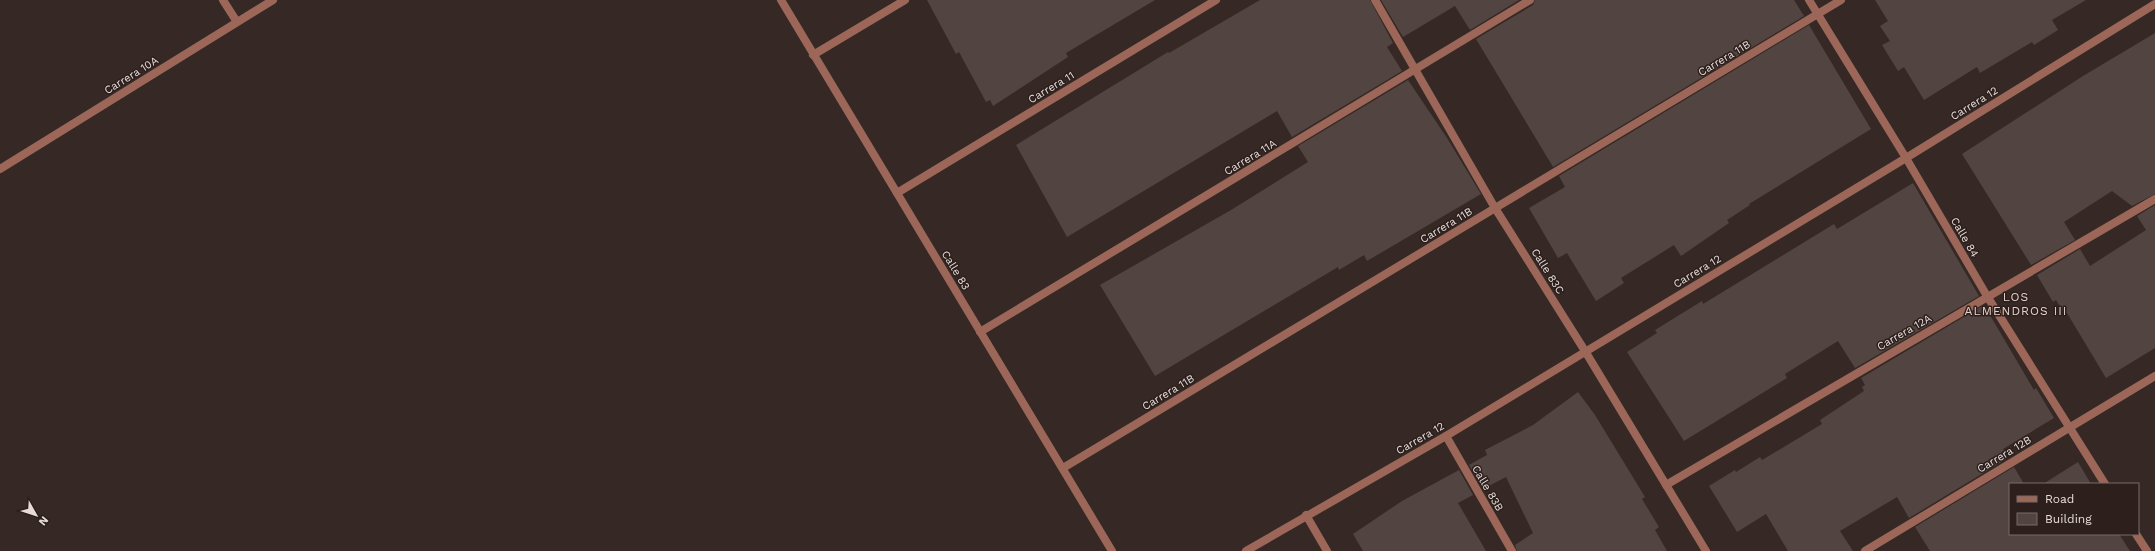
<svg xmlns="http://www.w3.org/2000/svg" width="2155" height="551" font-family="'Work Sans',sans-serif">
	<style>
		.building { fill: #524440 }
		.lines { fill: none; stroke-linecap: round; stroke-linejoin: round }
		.street { stroke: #9c6759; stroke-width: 8 }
		.labels { text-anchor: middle; stroke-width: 3; stroke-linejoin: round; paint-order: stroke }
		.street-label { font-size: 11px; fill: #e5dcd9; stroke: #2c1f1c }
		.neighbourhood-label { font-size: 12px; letter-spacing: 1px; fill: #e4d2cd; stroke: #2c1f1c }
	</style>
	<rect width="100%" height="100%" fill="#362925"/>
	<!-- building -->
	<g class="building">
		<path d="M927,0H1155L1066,53L1068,57L993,106L990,100L986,102L959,52L956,54Z"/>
		<path d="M1260,0H1370L1393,43L1387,47L1402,71L1292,137L1277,111L1067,237L1016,145L1168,52L1169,53Z"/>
		<path d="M1381,0H1519L1470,30L1455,6L1403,37Z"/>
		<path d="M1535,0H1794L1804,16L1553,167L1476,39L1533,5Z"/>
		<path d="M1875,0H2086L2052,20L2058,30L2034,45L2032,42L1980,73L1977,67L1924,100L1904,67L1898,71L1882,45L1890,41L1880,26L1888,21Z"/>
		<path d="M1809,25L1871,129L1749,204L1750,205L1727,220L1729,223L1681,256L1674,245L1621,278L1624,283L1596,301L1567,253L1558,258L1529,208L1565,187L1559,176Z"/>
		<path d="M2155,33V194L2132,206L2112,191L2064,222L2075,240L2031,265L1962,154L2083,76Z"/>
		<path d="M1408,80L1447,138L1481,194L1367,261L1364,255L1339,270L1338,267L1155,376L1100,285L1231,210L1308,162L1298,146Z"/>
		<path d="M1913,183L1979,296L1855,368L1838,341L1785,374L1787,378L1684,441L1627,352L1657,333L1655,330L1702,301L1703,304L1834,224L1837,229Z"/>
		<path d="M2155,205V348L2106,378L2067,313L2065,314L2056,300L2053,302L2037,275L2080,249L2090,266L2146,230L2137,216Z"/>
		<path d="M1984,305L2034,390L2036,388L2054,418L2003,449L2008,458L1909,518L1897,497L1840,531L1853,551H1788L1766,514L1737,532L1709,486L1735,470L1736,472L1760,457L1762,460L1822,424L1820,420L1864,391L1862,387L1865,385L1861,378Z"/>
		<path d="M1578,392L1595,415L1645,497L1642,499L1659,527L1655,530L1667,551H1517L1515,545L1533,533L1506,477L1483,489L1469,465L1487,455L1485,450L1533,425Z"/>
		<path d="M2078,462L2091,484H2043Z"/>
		<path d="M2014,467L2024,484H2010V534H2119L2130,551H1930L1915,527Z"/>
		<path d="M1459,470L1473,495L1458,503L1486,551H1363L1353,534L1402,501Z"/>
	</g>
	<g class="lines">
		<!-- street -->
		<g class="street">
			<path d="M223,0L237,22"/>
			<path d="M781,0L1112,551"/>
			<path d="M1375,0L1495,208L1585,351L1706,551"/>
			<path d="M1809,0L1906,158L1987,296L2105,484"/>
			<path d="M813,55L905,0"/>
			<path d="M0,169L273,0"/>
			<path d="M897,193L1216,0"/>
			<path d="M980,332L1530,0"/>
			<path d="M1446,436L1512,551"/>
			<path d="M1063,468L1841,0"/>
			<path d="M1666,485L2155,199"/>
			<path d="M1306,515L1327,551"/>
			<path d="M2136,534L2147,551"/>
			<path d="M1246,551L1446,436L1906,158L2155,4"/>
			<path d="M1865,551L2155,376"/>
		</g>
	</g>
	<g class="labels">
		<!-- street labels -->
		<g class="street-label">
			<text transform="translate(1724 58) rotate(-31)" y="4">Carrera 11B</text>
			<text transform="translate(131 75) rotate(-32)" y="4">Carrera 10A</text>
			<text transform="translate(1051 87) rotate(-31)" y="4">Carrera 11</text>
			<text transform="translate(1974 103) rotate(-32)" y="4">Carrera 12</text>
			<text transform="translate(1250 157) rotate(-31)" y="4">Carrera 11A</text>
			<text transform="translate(1446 225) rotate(-31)" y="4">Carrera 11B</text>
			<text transform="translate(1965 237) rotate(60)" y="4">Calle 84</text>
			<text transform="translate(956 270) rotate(59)" y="4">Calle 83</text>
			<text transform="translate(1548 271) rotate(58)" y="4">Calle 83C</text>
			<text transform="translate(1697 271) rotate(-31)" y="4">Carrera 12</text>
			<text transform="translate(1904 332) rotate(-30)" y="4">Carrera 12A</text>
			<text transform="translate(1168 392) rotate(-31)" y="4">Carrera 11B</text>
			<text transform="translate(1420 438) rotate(-30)" y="4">Carrera 12</text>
			<text transform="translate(2004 454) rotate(-31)" y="4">Carrera 12B</text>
			<text transform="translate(1488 488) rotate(60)" y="4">Calle 83B</text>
		</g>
		<!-- neighbourhood labels -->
		<g class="neighbourhood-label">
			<text x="2016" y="301">LOS<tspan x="2016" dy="14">ALMENDROS III</tspan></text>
		</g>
	</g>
	<!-- legend -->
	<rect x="2009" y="483" width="130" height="52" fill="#2c1f1c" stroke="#766b68"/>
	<rect x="2017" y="496" width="20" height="6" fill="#9c6759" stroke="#766b68"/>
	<text x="2045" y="503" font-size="12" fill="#e5dcd9">Road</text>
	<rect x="2017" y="513" width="20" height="12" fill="#524440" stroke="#766b68"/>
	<text x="2045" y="523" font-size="12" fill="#e5dcd9">Building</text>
	<!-- north arrow -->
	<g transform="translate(36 515) rotate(129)" stroke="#2c1f1c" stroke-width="3" paint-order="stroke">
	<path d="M0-3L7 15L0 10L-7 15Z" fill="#e5dcd9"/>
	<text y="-6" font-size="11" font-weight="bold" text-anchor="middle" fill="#e5dcd9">N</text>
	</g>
</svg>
